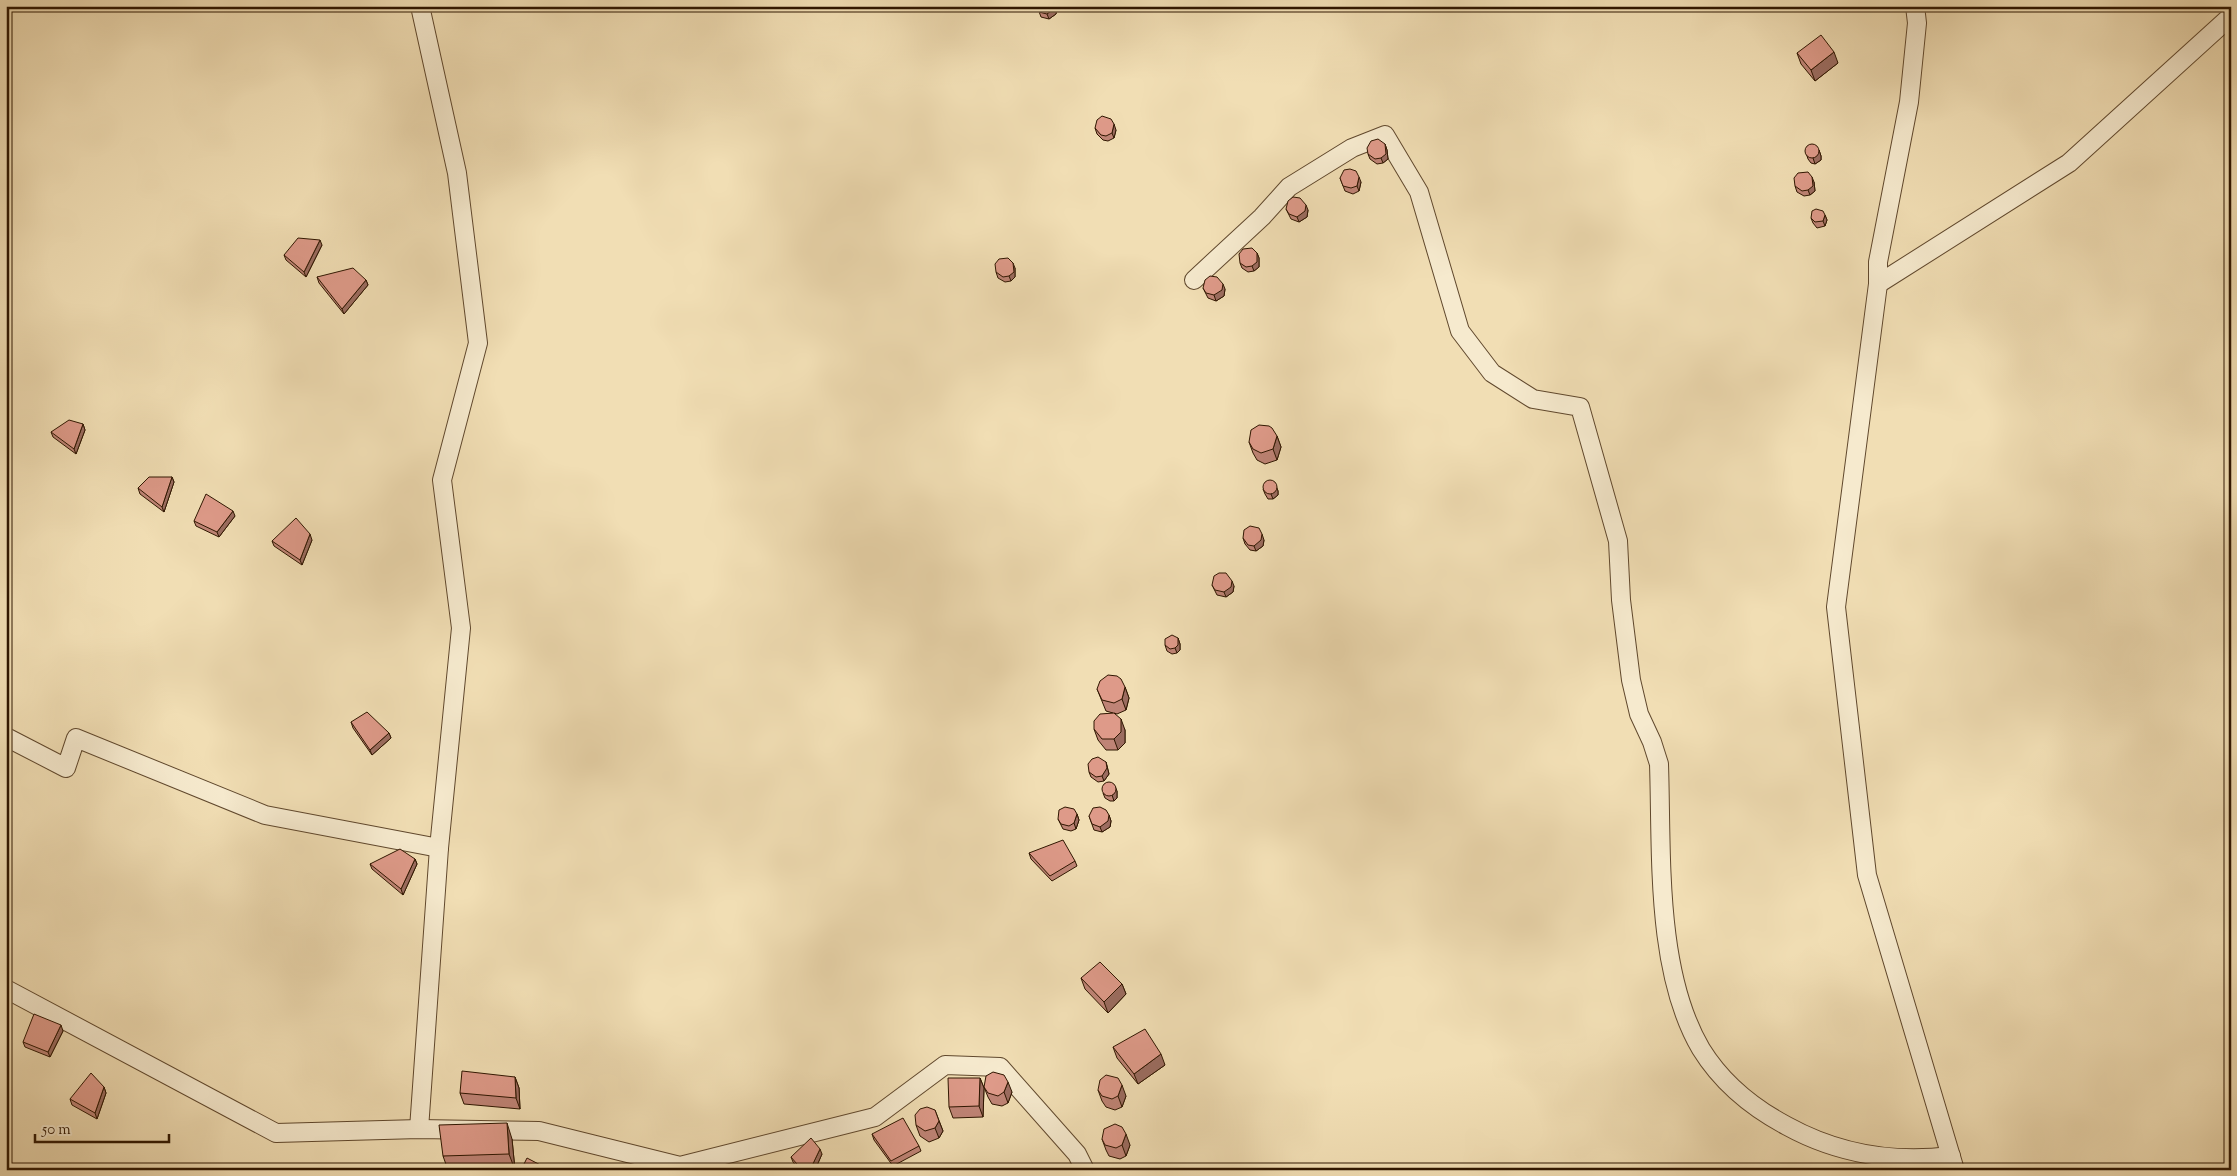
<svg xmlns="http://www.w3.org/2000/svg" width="2237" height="1176" font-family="'Sorts Mill Goudy',serif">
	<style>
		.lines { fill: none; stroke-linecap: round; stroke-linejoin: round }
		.minor-casing { stroke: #60482d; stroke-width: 20 }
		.minor { stroke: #f6eace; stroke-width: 18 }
		.wall { fill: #bf8476; stroke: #2f1600 }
		.shaded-wall { fill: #9b6c60; stroke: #2f1600 }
		.building { fill: #de9a89; stroke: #2f1600 }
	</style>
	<rect width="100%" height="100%" fill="#f1deb4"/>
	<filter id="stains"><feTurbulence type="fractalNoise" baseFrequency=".004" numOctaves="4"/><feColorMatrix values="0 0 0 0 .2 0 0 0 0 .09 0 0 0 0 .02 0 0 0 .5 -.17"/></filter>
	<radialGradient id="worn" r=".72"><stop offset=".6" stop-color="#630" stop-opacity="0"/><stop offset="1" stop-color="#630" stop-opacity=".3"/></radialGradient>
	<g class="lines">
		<!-- minor casing -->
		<g class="minor-casing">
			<g id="minor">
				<path d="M1915,6L1917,23L1909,102L1878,262V284L1836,607L1867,875L1955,1170"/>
				<path d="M1194,280L1262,217L1289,187L1352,148L1385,135L1419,192L1460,331L1492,373L1533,399L1580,407L1618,541L1621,600L1631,680L1639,714L1652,742L1659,764C1662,853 1655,971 1701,1049C1722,1083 1753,1108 1787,1126C1838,1154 1895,1163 1951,1156"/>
				<path d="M1878,284L2069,163L2231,16"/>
				<path d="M6,737L66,768L76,738L265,815L439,848"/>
				<path d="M6,989L276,1133L419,1129L539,1131L680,1166L875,1117L945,1065L1000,1067L1077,1154L1085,1170"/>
				<path d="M419,1129L439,848L461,628L442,480L478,343L457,173L420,6"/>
			</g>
		</g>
		<!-- minor -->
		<use href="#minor" class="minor"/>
	</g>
	<!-- wall -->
	<g class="wall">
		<path d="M1037,6L1057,8L1056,14L1049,19L1041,17Z"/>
		<path d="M1797,53L1838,63L1815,81L1801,64Z"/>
		<path d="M1095,128L1116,130L1114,138L1108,141L1103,140L1097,134Z"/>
		<path d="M1385,144L1387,150L1388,159L1383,163L1377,164L1370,159L1368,154Z"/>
		<path d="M1819,150L1821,156V160L1815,164L1811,163L1808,159L1806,153Z"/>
		<path d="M1340,178L1361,182L1359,191L1353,194L1345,191Z"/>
		<path d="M1814,182L1815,191L1810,195L1804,196L1797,192L1795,186Z"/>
		<path d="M1286,209L1308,210L1307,217L1299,222L1291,219Z"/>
		<path d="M1825,215L1827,220L1825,226L1817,228L1813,223L1811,218Z"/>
		<path d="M322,245L306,277L286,260L284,255Z"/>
		<path d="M1257,253L1259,258V267L1254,271L1248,272L1242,268L1240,263Z"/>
		<path d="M1015,268V277L1011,281L1005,282L998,278L996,272Z"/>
		<path d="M317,277L366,280L368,285L344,314L319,283Z"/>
		<path d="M1203,288L1225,289L1224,296L1216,301L1208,298Z"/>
		<path d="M83,424L85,430L76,454L53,437L51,432Z"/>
		<path d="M1277,436L1281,447L1277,460L1265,464L1257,460L1253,453L1249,442Z"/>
		<path d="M172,477L174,482L164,512L140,494L138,488Z"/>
		<path d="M1276,486L1278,491V495L1273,499H1268L1265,494L1263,489Z"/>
		<path d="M235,516L219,537L196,526L194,521Z"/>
		<path d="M1243,538L1264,540L1263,546L1256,551L1250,550L1245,544Z"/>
		<path d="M312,540L302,565L274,546L272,541Z"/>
		<path d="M1212,585L1234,586L1233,592L1226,597L1217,595Z"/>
		<path d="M1178,638L1180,644V650L1177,653L1172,654L1167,651L1165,645Z"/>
		<path d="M1125,687L1129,698L1126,710L1117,714L1114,713L1125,730V743L1118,750H1106L1098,740L1094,729L1113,713L1106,711L1097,689Z"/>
		<path d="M351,722L389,733L391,738L372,755L353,728Z"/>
		<path d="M1106,762L1109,774L1104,781L1098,782L1091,777L1089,772Z"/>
		<path d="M1117,791V798L1114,801H1110L1105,798L1103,793Z"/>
		<path d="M1077,814L1079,820L1076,829L1071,831L1063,829L1058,819Z"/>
		<path d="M1109,815L1111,821L1110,827L1102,832L1094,830L1089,816Z"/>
		<path d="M1029,853L1075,861L1077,866L1052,881L1031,859Z"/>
		<path d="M415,859L417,864L403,895L372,869L370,864Z"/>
		<path d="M1081,978L1122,984L1126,994L1108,1013L1085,989Z"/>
		<path d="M63,1031L50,1057L25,1047L23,1042Z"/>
		<path d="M1113,1047L1165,1065L1138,1084L1117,1058Z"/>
		<path d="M515,1077L519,1088L520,1109L464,1104L460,1093Z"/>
		<path d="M980,1078L984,1088L983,1117L953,1118L949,1107Z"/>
		<path d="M104,1087L106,1093L97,1119L72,1105L70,1099Z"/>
		<path d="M984,1087L1012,1092L1008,1103L1002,1106L992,1104L988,1097Z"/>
		<path d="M1098,1090L1126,1096L1122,1107L1115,1110L1106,1107L1102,1101Z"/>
		<path d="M935,1110L943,1131L939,1138L929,1142L920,1136L916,1125Z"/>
		<path d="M872,1134L919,1146L921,1151L893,1166L874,1140Z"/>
		<path d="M512,1139L515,1170H448L443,1156Z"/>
		<path d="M1102,1139L1130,1145L1126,1156L1120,1159L1109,1156L1106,1150Z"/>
		<path d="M822,1154L815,1170H799L793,1162L791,1157Z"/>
	</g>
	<!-- shaded-wall -->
	<g class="shaded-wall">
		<path d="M1055,6H1057V8L1056,14L1049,19L1047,14Z"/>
		<path d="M1834,52L1838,63L1815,81L1811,70Z"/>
		<path d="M1114,124L1116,130L1114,138L1112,133Z"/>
		<path d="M1385,144L1387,150L1388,159L1383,163L1381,158Z"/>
		<path d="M1819,150L1821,156V160L1815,164L1813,158Z"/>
		<path d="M1359,177L1361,182L1359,191L1357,186Z"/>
		<path d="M1812,177L1814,182L1815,191L1810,195L1808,190Z"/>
		<path d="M1306,205L1308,210L1307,217L1299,222L1297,217Z"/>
		<path d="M1825,215L1827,220L1825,226L1823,221Z"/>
		<path d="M320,240L322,245L306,277L304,272Z"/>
		<path d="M1257,253L1259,258V267L1254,271L1252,266Z"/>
		<path d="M1013,263L1015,268V277L1011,281L1009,276Z"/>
		<path d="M366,280L368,285L344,314L342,309Z"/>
		<path d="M1223,284L1225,289L1224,296L1216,301L1214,295Z"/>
		<path d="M83,424L85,430L76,454L74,449Z"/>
		<path d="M1277,436L1281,447L1277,460L1273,449Z"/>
		<path d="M172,477L174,482L164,512L162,507Z"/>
		<path d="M1276,486L1278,491V495L1273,499L1271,494Z"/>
		<path d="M233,511L235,516L219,537L217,532Z"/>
		<path d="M310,534L312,540L302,565L300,560Z"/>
		<path d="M1262,534L1264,540L1263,546L1256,551L1254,546Z"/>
		<path d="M1232,581L1234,586L1233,592L1226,597L1224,592Z"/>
		<path d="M1178,638L1180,644V650L1177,653L1175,648Z"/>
		<path d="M1125,687L1129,698L1126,710L1122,699Z"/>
		<path d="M1121,719L1125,730V743L1118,750L1114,739Z"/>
		<path d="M389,733L391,738L372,755L370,750Z"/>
		<path d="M1106,762L1109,774L1104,781L1102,776Z"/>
		<path d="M1115,786L1117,791V798L1114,801L1112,795Z"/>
		<path d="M1077,814L1079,820L1076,829L1074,823Z"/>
		<path d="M1109,815L1111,821L1110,827L1102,832L1100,827Z"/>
		<path d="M415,859L417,864L403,895L401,889Z"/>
		<path d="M1122,984L1126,994L1108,1013L1104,1002Z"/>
		<path d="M61,1025L63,1031L50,1057L48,1052Z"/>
		<path d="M1161,1054L1165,1065L1138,1084L1134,1074Z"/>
		<path d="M515,1077L519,1088L520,1109L516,1098Z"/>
		<path d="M980,1078L984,1088L983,1117L979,1106Z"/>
		<path d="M1008,1082L1012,1092L1008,1103L1004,1092Z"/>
		<path d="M1122,1085L1126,1096L1122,1107L1118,1096Z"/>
		<path d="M104,1087L106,1093L97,1119L95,1113Z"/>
		<path d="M939,1121L943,1131L939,1138L935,1128Z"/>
		<path d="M507,1123L512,1139L515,1170L509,1154Z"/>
		<path d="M1126,1134L1130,1145L1126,1156L1122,1145Z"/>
		<path d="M820,1149L822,1154L815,1170H810Z"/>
	</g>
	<!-- building -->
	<g class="building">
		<path d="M1037,6H1055L1054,9L1047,14L1039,12Z"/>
		<path d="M1821,35L1834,52L1811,70L1797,53Z"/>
		<path d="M1102,116L1111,119L1114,124L1112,133L1106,136L1101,135L1095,128L1097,120Z"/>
		<path d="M1378,139L1385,144L1386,154L1381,158L1375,159L1368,154L1367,148L1371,141Z"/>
		<circle cx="1812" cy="151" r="7"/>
		<path d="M1350,169L1356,171L1359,177L1357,186L1351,188L1343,186L1340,178L1344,170Z"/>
		<path d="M1808,172L1812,177L1813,186L1808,190L1802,191L1795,186L1794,178L1798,173Z"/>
		<path d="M1293,197L1300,198L1306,205L1305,211L1297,217L1289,214L1286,209L1288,201Z"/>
		<path d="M1816,209L1823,211L1825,215L1823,221L1815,222L1811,218L1812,211Z"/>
		<path d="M298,238L320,240L304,272L284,255Z"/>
		<path d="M1252,248L1257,253V262L1252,266L1246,267L1240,263L1239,254L1243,249Z"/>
		<path d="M1008,258L1013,263L1014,272L1009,276L1003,277L996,272L995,264L999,259Z"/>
		<path d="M353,268L366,280L342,309L317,277Z"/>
		<path d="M1210,276L1217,277L1223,284L1222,290L1214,295L1206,293L1203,288L1205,280Z"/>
		<path d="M69,420L83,424L74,449L51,432Z"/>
		<path d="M1259,425L1269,426L1272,428L1277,436L1273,449L1261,453L1253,449L1249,442L1251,430Z"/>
		<path d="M149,477H172L162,507L138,488Z"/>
		<circle cx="1270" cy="487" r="7"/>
		<path d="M206,494L233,511L217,532L194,521Z"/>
		<path d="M296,518L310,534L300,560L272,541Z"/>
		<path d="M1250,526L1259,528L1262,534L1261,540L1254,546L1248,545L1243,538L1244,530Z"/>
		<path d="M1219,573H1226L1232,581L1231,587L1224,592L1215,590L1212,585L1214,576Z"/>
		<path d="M1172,635L1178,638V645L1175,648L1170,649L1165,645V639Z"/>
		<path d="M1108,675L1117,676L1121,679L1125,687L1122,699L1114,703L1102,700L1097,689L1100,681Z"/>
		<path d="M367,712L389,733L370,750L351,722Z"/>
		<path d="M1114,713L1121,719V732L1114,739H1102L1094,729V721L1100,714Z"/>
		<path d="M1098,757L1106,762L1107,768L1102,776L1096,777L1089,772L1088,764L1092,759Z"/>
		<circle cx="1109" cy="789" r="7"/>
		<path d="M1065,807L1074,809L1077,814L1074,823L1069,826L1061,824L1058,819L1059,810Z"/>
		<path d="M1100,807L1106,810L1109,815L1108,821L1100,827L1092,824L1089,816L1093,808Z"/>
		<path d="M1063,840L1075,861L1050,876L1029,853Z"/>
		<path d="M400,849L415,859L401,889L370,864Z"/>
		<path d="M1100,962L1122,984L1104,1002L1081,978Z"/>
		<path d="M34,1014L61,1025L48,1052L23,1042Z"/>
		<path d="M1145,1029L1161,1054L1134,1074L1113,1047Z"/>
		<path d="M462,1071L515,1077L516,1098L460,1093Z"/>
		<path d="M993,1072L1004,1075L1008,1082L1004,1092L998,1096L988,1093L984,1087L986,1076Z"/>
		<path d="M91,1073L104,1087L95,1113L70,1099Z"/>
		<path d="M1106,1075L1118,1078L1122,1085L1118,1096L1112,1099L1102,1096L1098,1090L1100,1080Z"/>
		<path d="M948,1078H980L979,1106L949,1107Z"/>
		<path d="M927,1107L935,1110L939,1121L935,1128L925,1131L916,1125L915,1115L920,1109Z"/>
		<path d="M903,1118L919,1146L891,1161L872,1134Z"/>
		<path d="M507,1123L509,1154L443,1156L439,1125Z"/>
		<path d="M1115,1124L1122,1127L1126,1134L1122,1145L1116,1148L1105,1145L1102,1139L1104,1129Z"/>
		<path d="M811,1138L820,1149L810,1170H802L791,1157Z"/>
		<path d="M527,1158L550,1170H521Z"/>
	</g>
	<!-- margin -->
	<rect width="2237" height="1176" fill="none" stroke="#f1deb4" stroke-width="25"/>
	<rect x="8" y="8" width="2222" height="1161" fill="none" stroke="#2f1600" stroke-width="2.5"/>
	<rect x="12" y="12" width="2212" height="1151" fill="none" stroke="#2f1600"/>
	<!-- scale -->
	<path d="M35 1134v8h134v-8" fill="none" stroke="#2f1600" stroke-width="2.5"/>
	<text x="42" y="1134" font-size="15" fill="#2f1600" stroke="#f6eace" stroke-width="4" paint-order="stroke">50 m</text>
	<rect width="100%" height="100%" filter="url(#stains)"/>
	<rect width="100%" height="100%" fill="url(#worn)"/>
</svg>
